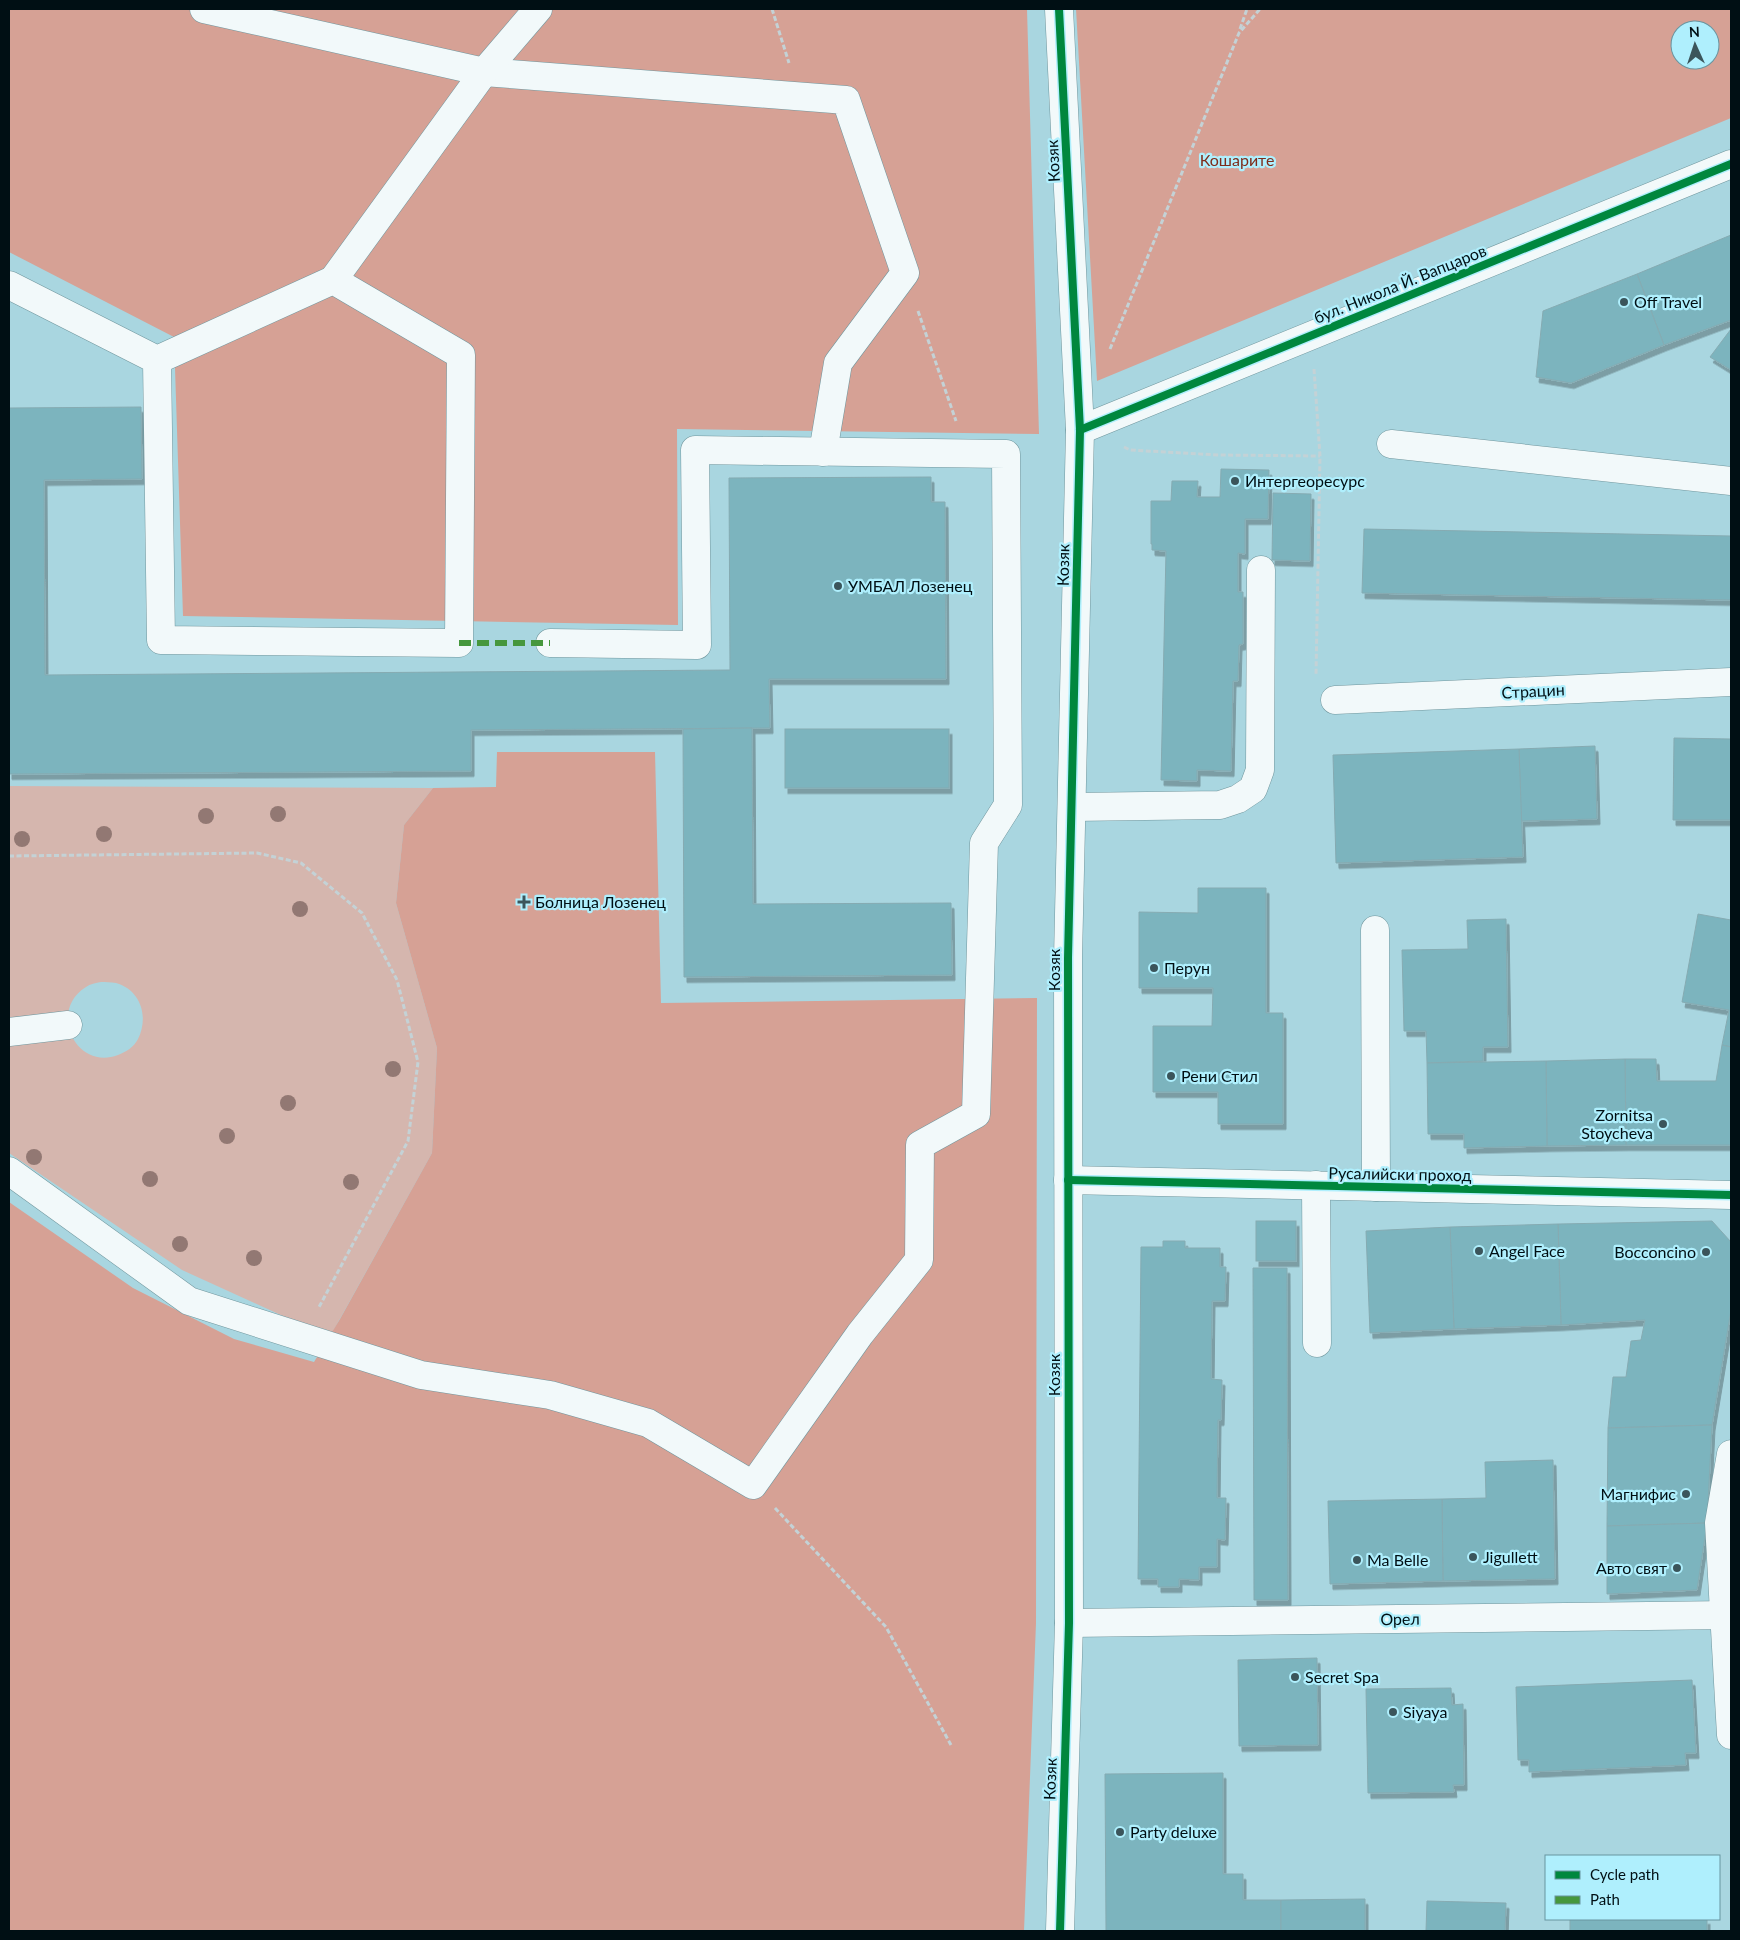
<svg xmlns="http://www.w3.org/2000/svg" width="1740" height="1940" font-family="Lato,sans-serif">
	<style>
		.green { fill: #d5b6ae; fill-rule: evenodd }
		.forest { fill: #d6a195; fill-rule: evenodd }
		.building { fill: #7bb4be; stroke: #86abb2; filter: url(#shadow) }
		.lines { fill: none; stroke-linecap: round; stroke-linejoin: round }
		.minor-casing { stroke: #70969d; stroke-width: 29 }
		.path { stroke: #c4d2d6; stroke-width: 3; stroke-dasharray: 5 2.5; stroke-linecap: butt }
		.minor { stroke: #f2f9fa; stroke-width: 28 }
		.quiet { stroke: #46973d; stroke-width: 6; stroke-dasharray: 12 6; stroke-linecap: butt }
		.cycleway-casing { stroke: #afeffd; stroke-width: 11 }
		.cycleway { stroke: #00873e; stroke-width: 8 }
		.tree { fill: #927873 }
		.poi-dot { fill: #3b555b; stroke: #afeffd; stroke-width: 2 }
		.labels { text-anchor: middle; stroke-width: 4.5; stroke-linejoin: round; paint-order: stroke }
		.park-label { font-size: 16px; fill: #7f2c1a; stroke: #afeffd }
		.street-label { font-size: 16px; fill: #000f14; stroke: #afeffd }
		.poi-label { font-size: 16px; fill: #000f14; stroke: #afeffd; text-anchor: start }
	</style>
	<defs>
		<filter id="shadow"><feDropShadow dx="3" dy="5.5" stdDeviation="0" flood-color="#0004"/></filter>
	</defs>
	<rect width="100%" height="100%" fill="#a9d6e0"/>
	<!-- green -->
	<path class="green" d="M9,786L433,788L404,825L396,903L437,1048L432,1153L332,1333L283,1316L182,1270L9,1153ZM101,982C105,982 111,982 116,983C141,990 149,1017 138,1039C134,1047 126,1052 118,1055C75,1071 48,1010 86,987C90,984 96,983 101,982Z"/>
	<!-- forest -->
	<g class="forest">
		<path d="M9,9H1027L1039,434L677,429L678,625L183,616L174,337L9,252Z"/>
		<path d="M1076,9H1731V118L1097,381ZM1680,30H1710V60H1680Z"/>
		<path d="M497,752H655L661,1003L1037,998L1036,1623L1024,1931H9V1202L133,1288L234,1339L314,1362L340,1319L432,1153L437,1048L396,903L404,825L433,788L496,787Z"/>
	</g>
	<!-- building -->
	<g class="building">
		<path d="M1731,235V320L1664,345L1637,274Z"/>
		<path d="M1637,274L1664,345L1571,383L1536,377L1543,311Z"/>
		<path d="M1731,329V370L1710,357Z"/>
		<path d="M141,407L142,479L44,480L45,675L730,670L729,478L931,477V502H945L946,679H769L770,728L471,730V771L9,774V408Z"/>
		<path d="M1221,469L1269,470L1268,519H1245V554L1238,553V592H1243V644L1239,645L1238,681H1233L1231,771L1197,770V781L1161,780L1166,551L1152,550V544H1151V501H1171L1172,481H1198L1197,497H1220Z"/>
		<path d="M1273,493L1311,494L1310,561L1272,560Z"/>
		<path d="M1364,529L1731,536V600L1362,593Z"/>
		<path d="M752,728L753,904L951,903L952,975L684,977L683,729Z"/>
		<rect x="785" y="729" width="164" height="59"/>
		<path d="M1674,738L1731,739V820H1673Z"/>
		<path d="M1595,746L1597,819L1521,821L1519,749Z"/>
		<path d="M1519,749L1523,857L1336,863L1333,755Z"/>
		<path d="M1198,888H1266V1013H1283V1124H1218V1092H1153V1026H1212L1213,988H1139V912L1198,913Z"/>
		<path d="M1698,914L1731,920V1047L1722,1045L1729,1010L1682,1002Z"/>
		<path d="M1506,919L1508,1047H1483V1061L1427,1063L1426,1031H1404L1402,950L1468,949L1467,920Z"/>
		<path d="M1722,1045L1731,1047V1145H1626L1625,1059H1656L1657,1081H1716Z"/>
		<path d="M1625,1059L1626,1145L1547,1146L1546,1061Z"/>
		<path d="M1546,1061L1547,1146L1464,1148V1134H1428L1427,1063Z"/>
		<rect x="1256" y="1221" width="40" height="40"/>
		<path d="M1712,1221L1731,1242V1310L1712,1425L1608,1428L1613,1377H1626L1631,1341L1641,1340L1645,1320L1561,1325L1558,1224Z"/>
		<path d="M1558,1224L1561,1325L1454,1329L1450,1227Z"/>
		<path d="M1450,1227L1454,1329L1370,1333L1366,1231Z"/>
		<path d="M1163,1241H1185V1248H1220V1267H1226L1225,1301H1212L1211,1379L1222,1380L1221,1420H1218L1217,1498H1226L1225,1540L1217,1539V1567H1199V1580L1179,1579V1587H1158V1579H1138L1141,1247H1163Z"/>
		<path d="M1253,1268H1287L1288,1600H1254Z"/>
		<path d="M1712,1425L1707,1523L1607,1526L1608,1428Z"/>
		<path d="M1553,1460L1555,1579L1443,1581L1442,1499L1486,1498L1485,1462Z"/>
		<path d="M1442,1499L1443,1581L1330,1584L1328,1501Z"/>
		<path d="M1707,1523L1697,1590L1607,1594V1526Z"/>
		<path d="M1317,1658L1318,1745L1239,1746L1238,1660Z"/>
		<path d="M1692,1680L1696,1753H1685L1686,1765L1529,1772V1760H1518L1516,1687Z"/>
		<path d="M1451,1688L1452,1705L1463,1704L1464,1785H1453L1454,1792L1368,1793L1366,1689Z"/>
		<path d="M1223,1773V1874H1243V1900H1281V1931H1106L1105,1774Z"/>
		<path d="M1365,1899V1931H1281V1900Z"/>
		<path d="M1427,1901L1506,1903L1505,1931H1426Z"/>
		<rect x="1570" y="1919" width="137" height="12"/>
	</g>
	<g class="lines">
		<!-- minor casing -->
		<g class="minor-casing">
			<g id="minor">
				<path d="M204,9L484,72L846,100L905,273L838,363L823,452"/>
				<path d="M1059,9L1080,430L1068,958L1069,1623L1060,1931"/>
				<path d="M333,280L484,72L538,9"/>
				<path d="M9,285L157,360L161,640L459,643L461,355L333,280L157,360"/>
				<path d="M1080,430L1731,164"/>
				<path d="M1391,444L1731,481"/>
				<path d="M1335,700L1731,682"/>
				<path d="M1072,807L1220,805L1238,799L1253,789L1260,770L1261,570"/>
				<path d="M1375,930L1376,1187"/>
				<path d="M9,1032L68,1025"/>
				<path d="M9,1171L189,1301L421,1375L550,1395L648,1423L753,1485L860,1334L919,1260L920,1145L976,1114L984,843L1008,805L1006,454L695,450L697,645L550,643"/>
				<path d="M1068,1180L1731,1195"/>
				<path d="M1316,1185L1317,1343"/>
				<path d="M1731,1454L1719,1523L1731,1735"/>
				<path d="M1069,1623L1731,1615"/>
			</g>
		</g>
		<!-- path -->
		<g class="path">
			<path d="M772,9L789,63"/>
			<path d="M1240,29L1247,9"/>
			<path d="M918,311L956,421"/>
			<path d="M1110,349L1239,33L1260,9"/>
			<path d="M1314,369L1320,456L1316,675"/>
			<path d="M1124,447L1130,450L1218,455L1320,456"/>
			<path d="M9,856L257,853L301,863L362,913L397,980L418,1062L408,1141L318,1309"/>
			<path d="M775,1508L886,1627L951,1745"/>
		</g>
		<!-- minor -->
		<use href="#minor" class="minor"/>
		<!-- quiet -->
		<path class="quiet" d="M459,643H550"/>
		<!-- cycleway casing -->
		<g class="cycleway-casing">
			<g id="cycleway">
				<path d="M1059,9L1080,430L1068,958L1069,1623L1060,1931"/>
				<path d="M1080,430L1731,164"/>
				<path d="M1068,1180L1731,1195"/>
			</g>
		</g>
		<!-- cycleway -->
		<use href="#cycleway" class="cycleway"/>
	</g>
	<!-- trees -->
	<g class="tree">
		<circle cx="278" cy="814" r="8"/>
		<circle cx="206" cy="816" r="8"/>
		<circle cx="104" cy="834" r="8"/>
		<circle cx="22" cy="839" r="8"/>
		<circle cx="300" cy="909" r="8"/>
		<circle cx="393" cy="1069" r="8"/>
		<circle cx="288" cy="1103" r="8"/>
		<circle cx="227" cy="1136" r="8"/>
		<circle cx="34" cy="1157" r="8"/>
		<circle cx="150" cy="1179" r="8"/>
		<circle cx="351" cy="1182" r="8"/>
		<circle cx="180" cy="1244" r="8"/>
		<circle cx="254" cy="1258" r="8"/>
	</g>
	<!-- markers -->
	<g class="poi-dot">
		<circle cx="1624" cy="302" r="5"/>
		<circle cx="1235" cy="481" r="5"/>
		<circle cx="838" cy="586" r="5"/>
		<path d="M521.5 894.5h5v5h5v5h-5v5h-5v-5h-5v-5h5z"/>
		<circle cx="1154" cy="968" r="5"/>
		<circle cx="1171" cy="1076" r="5"/>
		<circle cx="1663" cy="1124" r="5"/>
		<circle cx="1479" cy="1251" r="5"/>
		<circle cx="1706" cy="1252" r="5"/>
		<circle cx="1686" cy="1494" r="5"/>
		<circle cx="1473" cy="1557" r="5"/>
		<circle cx="1357" cy="1560" r="5"/>
		<circle cx="1677" cy="1568" r="5"/>
		<circle cx="1295" cy="1677" r="5"/>
		<circle cx="1393" cy="1712" r="5"/>
		<circle cx="1120" cy="1832" r="5"/>
	</g>
	<g class="labels">
		<!-- park labels -->
		<g class="park-label">
			<text x="1237" y="166">Кошарите</text>
		</g>
		<!-- street labels -->
		<g class="street-label">
			<text transform="translate(1053 161) rotate(-93)" y="6">Козяк</text>
			<text transform="translate(1400 284) rotate(-22)" y="6">бул. Никола Й. Вапцаров</text>
			<text transform="translate(1063 565) rotate(-89)" y="6">Козяк</text>
			<text transform="translate(1533 691) rotate(-3)" y="6">Страцин</text>
			<text transform="translate(1054 970) rotate(-90)" y="6">Козяк</text>
			<text transform="translate(1400 1174) rotate(1)" y="6">Русалийски проход</text>
			<text transform="translate(1054 1375) rotate(-90)" y="6">Козяк</text>
			<text transform="translate(1400 1619) rotate(-1)" y="6">Орел</text>
			<text transform="translate(1050 1779) rotate(-88)" y="6">Козяк</text>
		</g>
		<!-- poi labels -->
		<g class="poi-label">
			<text x="1634" y="308">Off Travel</text>
			<text x="1245" y="487">Интергеоресурс</text>
			<text x="848" y="592">УМБАЛ Лозенец</text>
			<text x="535" y="908">Болница Лозенец</text>
			<text x="1164" y="974">Перун</text>
			<text x="1181" y="1082">Рени Стил</text>
			<text x="1653" y="1121" text-anchor="end">Zornitsa<tspan x="1653" dy="18">Stoycheva</tspan></text>
			<text x="1489" y="1257">Angel Face</text>
			<text x="1696" y="1258" text-anchor="end">Bocconcino</text>
			<text x="1676" y="1500" text-anchor="end">Магнифис</text>
			<text x="1483" y="1563">Jigullett</text>
			<text x="1367" y="1566">Ma Belle</text>
			<text x="1667" y="1574" text-anchor="end">Авто свят</text>
			<text x="1305" y="1683">Secret Spa</text>
			<text x="1403" y="1718">Siyaya</text>
			<text x="1130" y="1838">Party deluxe</text>
		</g>
	</g>
	<!-- border -->
	<rect width="1740" height="1940" fill="none" stroke="#000f14" stroke-width="20"/>
	<!-- legend -->
	<rect x="1545" y="1855" width="175" height="65" fill="#afeffd" stroke="#6995a0"/>
	<rect x="1555" y="1871" width="25" height="8" fill="#00873e" stroke="#6995a0"/>
	<text x="1590" y="1880" font-size="15" fill="#000f14">Cycle path</text>
	<rect x="1555" y="1896" width="25" height="8" fill="#46973d" stroke="#6995a0"/>
	<text x="1590" y="1905" font-size="15" fill="#000f14">Path</text>
	<!-- north arrow -->
	<g transform="translate(1695 45) rotate(357)"><circle r="24" fill="#afeffd" stroke="#6995a0"/>
	<path d="M0-4L9 19L0 12L-9 19Z" fill="#3b555b"/>
	<text y="-8" font-size="14" font-weight="bold" text-anchor="middle" fill="#000f14">N</text>
	</g>
</svg>
